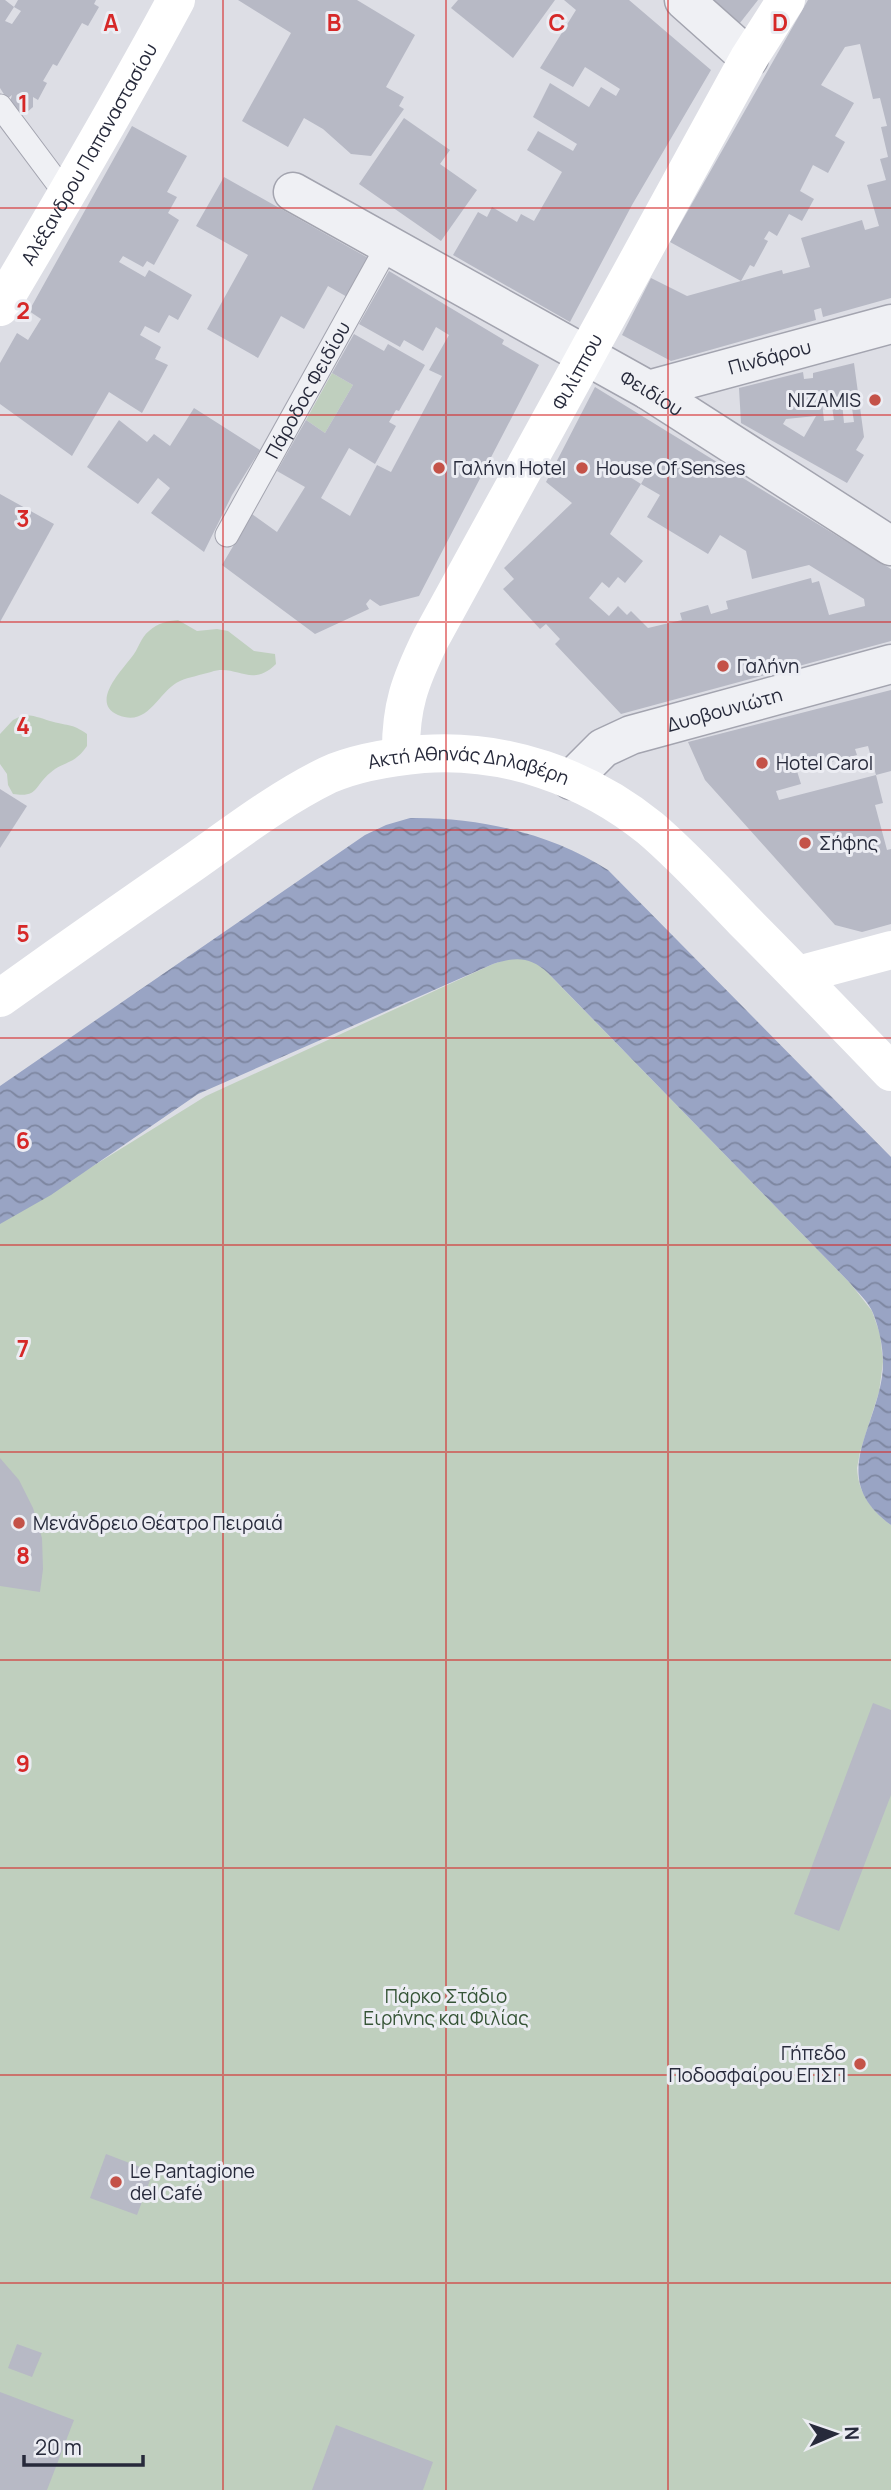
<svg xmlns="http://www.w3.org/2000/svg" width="891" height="2490" font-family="Manrope,sans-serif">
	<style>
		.green { fill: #bfcfbe }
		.water { fill: url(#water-waves) }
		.building { fill: #b7b9c5; fill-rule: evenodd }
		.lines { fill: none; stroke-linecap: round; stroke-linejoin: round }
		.lane-casing { stroke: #a3a4af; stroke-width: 25 }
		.street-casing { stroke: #a3a4af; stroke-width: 41 }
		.lane { stroke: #eff0f4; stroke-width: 23 }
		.street { stroke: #eff0f4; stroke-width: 38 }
		.secondary { stroke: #fff; stroke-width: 38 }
		.grid { fill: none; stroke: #d62828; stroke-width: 2; stroke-opacity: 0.55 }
		.poi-dot { fill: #c45248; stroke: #ecedf3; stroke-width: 2.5 }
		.labels { text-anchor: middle; stroke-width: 6; stroke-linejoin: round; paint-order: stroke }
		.street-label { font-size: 19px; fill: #272a3b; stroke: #ecedf3 }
		.poi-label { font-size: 19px; fill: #272a3b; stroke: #ecedf3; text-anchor: start }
		.park-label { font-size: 19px; fill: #365537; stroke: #ecedf3 }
		.grid-label { font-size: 23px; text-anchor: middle; font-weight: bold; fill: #d62828; stroke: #ecedf3; stroke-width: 6; stroke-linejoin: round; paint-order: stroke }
	</style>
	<defs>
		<pattern id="water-waves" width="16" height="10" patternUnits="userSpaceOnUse" patternTransform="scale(1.75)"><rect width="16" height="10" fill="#99a4c4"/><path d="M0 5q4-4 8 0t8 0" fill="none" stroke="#7d86a0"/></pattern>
	</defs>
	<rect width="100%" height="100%" fill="#dddee5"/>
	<!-- green -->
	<g class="green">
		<path d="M332,373L353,385L325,433L306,420Z"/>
		<path d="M178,620L197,631L217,629L228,631L254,651L275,654L276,664C251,689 236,663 211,672C201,675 189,677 180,681C158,691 149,728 118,715C90,703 121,671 131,658C139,649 140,638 149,631C158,623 167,621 178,620Z"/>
		<path d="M23,715C33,715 41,718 50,721C66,726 72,723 87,734V746C73,766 65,760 50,773C34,786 39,798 13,794L8,785L7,774L0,764V734L13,720Z"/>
		<path d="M514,957L531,960L540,965L850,1283L872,1311L880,1334L883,1362L879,1392L860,1452L857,1468C858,1493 872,1511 891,1525V2490H0V1216L85,1171L206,1096L493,964Z"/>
	</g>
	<!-- water -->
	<path class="water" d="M410,818C479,817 550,833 608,870L891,1157V1525C829,1480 873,1435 882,1377C885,1357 881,1333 873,1313C869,1302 857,1292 850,1283L548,973C530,956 515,957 493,964L198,1094L51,1195L0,1224V1086L365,835L386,825Z"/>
	<!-- building -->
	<g class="building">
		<path d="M0,0H5L14,7L5,21L12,24L21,11L14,7L18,0H96L94,4L99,7L88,26L82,23L57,66L53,64L43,81L47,83L38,100L33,97V107L26,113L20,114L10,102L12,95L7,99L0,88Z"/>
		<path d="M238,0H357L415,35L386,87L404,97L399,106L404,109L371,156L351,154L323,129L304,118L288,147L242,121L291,33Z"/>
		<path d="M458,0H555L513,58L451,8Z"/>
		<path d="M564,0H629L711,70L632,205L570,322L453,255L478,212L487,217L492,207L517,222L521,214L534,221L562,172L527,150L538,131L573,151L577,144L533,117L550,83L589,107L601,87L616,96L620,89L585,67L573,87L540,68L576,10Z"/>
		<path d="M704,0H758L736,28Z"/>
		<path d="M808,0H891V298L823,317L821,308L814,310L816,320L671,361L622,335L651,278L687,296L741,281L670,242ZM860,44L873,99L880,98L887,126L881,127L888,157L880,159L886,180L867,185L879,226L865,230L862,220L801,238L810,267L783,274L782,270L741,281L750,265L754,267L768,241L764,239L769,231L777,236L789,214L802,221L814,199L800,191L813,165L828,173L845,142L835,136L854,103L821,85L845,47Z"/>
		<path d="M404,118L450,150L440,164L477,190L441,241L359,184Z"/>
		<path d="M132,126L187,156L167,192L177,197L168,213L179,220L154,265L147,261L143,267L123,256L119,262L145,277L149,270L192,295L178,320L169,315L159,333L145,326L140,335L161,347L155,359L168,365L142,413L109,392L72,456L0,404V363L17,333L28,340L41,319L29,311Z"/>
		<path d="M224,177L370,259L349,298L328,286L304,329L281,316L258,358L207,329L248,255L196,226Z"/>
		<path d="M389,271L504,340L502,344L539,365L419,596L380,606L370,599L366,604L369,609L315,634L222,565L252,514L277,532L305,487L277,471L306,420L325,433L353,385L332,373L354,334L384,351L388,344L425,365L399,411L396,410L389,422L396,426L375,464L349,448L321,498L350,516L377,465L391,472L442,376L429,370L449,335L436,327L423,351L404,340L400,347L359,324Z"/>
		<path d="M854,363L864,437L856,450L864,455L847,483L741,423L739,388L803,372L804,379L813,378V373ZM831,399L834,420L824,421L822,401ZM851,401L854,422L844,423L842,402ZM816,416L804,437L783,424L786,419Z"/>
		<path d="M595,387L891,569V641L621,714L555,644L560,639L546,624L540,629L503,589L514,579L504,568L572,503L546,482ZM627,463L646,475L641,484L660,495L647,517L708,554L720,535L746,551L752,579L809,565L864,599L865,606L829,615L819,581L812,583L811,578L726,601L728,609L711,614L708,605L680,613L682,620L648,628L631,611L627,615L618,606L609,616L589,598L602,582L609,588L618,577L625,583L643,561L610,534L641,484L622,472Z"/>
		<path d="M194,408L260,450L232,495L204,552L151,513L170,488L158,478L138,504L87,467L119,420L147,442L154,434L170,446Z"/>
		<path d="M0,494L54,524L0,622Z"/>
		<path d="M891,690V771L876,775L883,803L875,805L887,850L891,849V924L862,932L835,925L705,780L688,742ZM868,746L876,775L779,800L776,791L801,784L797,771L857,755L855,749Z"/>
		<path d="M0,789L27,806L0,848Z"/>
		<path d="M0,1458L19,1480L33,1508L42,1538L43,1569L40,1592L0,1586Z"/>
		<path d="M873,1703L891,1710V1795L839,1931L794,1914Z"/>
		<path d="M106,2154L153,2172L137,2215L90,2198Z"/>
		<path d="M17,2344L42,2353L32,2377L8,2368Z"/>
		<path d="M0,2392L74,2420L47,2490H0Z"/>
		<path d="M336,2425L433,2462L423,2490H312Z"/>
	</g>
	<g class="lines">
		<!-- lane casing -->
		<g class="lane-casing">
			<g id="lane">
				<path d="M0,106L65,193"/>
				<path id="s1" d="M227,535L388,245"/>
			</g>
		</g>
		<!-- street casing -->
		<g class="street-casing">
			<g id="street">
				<path d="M684,0L749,58"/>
				<path id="s2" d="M293,192L648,390L891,546"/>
				<path id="s3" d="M648,390L891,324"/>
				<path id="s4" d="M571,780L603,748L631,735L891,664"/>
			</g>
		</g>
		<!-- lane -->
		<use href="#lane" class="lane"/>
		<!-- street -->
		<use href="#street" class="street"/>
		<!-- secondary -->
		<g class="secondary">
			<path id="s5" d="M0,307C60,206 120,104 176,0"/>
			<path id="s6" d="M401,756C400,707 410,681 431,638L749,58L786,0"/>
			<path d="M798,975L891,950"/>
			<path id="s7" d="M0,998C63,953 127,908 191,864C235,833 279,799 328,775C357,762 391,757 423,754C505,748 587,777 650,828C683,856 713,889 743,920C793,970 842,1021 891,1072"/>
		</g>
	</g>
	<!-- grid -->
	<path class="grid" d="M223,0V2490M446,0V2490M668,0V2490M0,208H891M0,415H891M0,622H891M0,830H891M0,1038H891M0,1245H891M0,1452H891M0,1660H891M0,1868H891M0,2075H891M0,2283H891"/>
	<!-- markers -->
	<g class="poi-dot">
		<circle cx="875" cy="400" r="7"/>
		<circle cx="439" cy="468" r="7"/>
		<circle cx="582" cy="468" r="7"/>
		<circle cx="723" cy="666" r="7"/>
		<circle cx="762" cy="763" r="7"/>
		<circle cx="805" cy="843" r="7"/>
		<circle cx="19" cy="1523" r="7"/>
		<circle cx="860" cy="2064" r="7"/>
		<circle cx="116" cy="2182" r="7"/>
	</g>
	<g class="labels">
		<!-- street labels -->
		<g class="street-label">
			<text dy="7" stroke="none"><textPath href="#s5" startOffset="177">Αλέξανδρου Παπαναστασίου</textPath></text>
			<text dy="7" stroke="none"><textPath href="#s3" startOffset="126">Πινδάρου</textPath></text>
			<text dy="7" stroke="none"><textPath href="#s6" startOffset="427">Φιλίππου</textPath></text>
			<text dy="7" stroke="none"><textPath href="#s1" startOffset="166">Πάροδος Φειδίου</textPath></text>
			<text dy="7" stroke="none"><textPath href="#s2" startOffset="411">Φειδίου</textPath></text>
			<text dy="7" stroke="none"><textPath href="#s4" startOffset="173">Δυοβουνιώτη</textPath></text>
			<text dy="7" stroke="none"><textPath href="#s7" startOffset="541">Ακτή Αθηνάς Δηλαβέρη</textPath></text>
		</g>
		<!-- poi labels -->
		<g class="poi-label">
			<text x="861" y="407" text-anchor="end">NIZAMIS</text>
			<text x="453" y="475">Γαλήνη Hotel</text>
			<text x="596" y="475">House Of Senses</text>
			<text x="737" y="673">Γαλήνη</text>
			<text x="776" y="770">Hotel Carol</text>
			<text x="819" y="850">Σήφης</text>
			<text x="33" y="1530">Μενάνδρειο Θέατρο Πειραιά</text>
			<text x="846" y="2060" text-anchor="end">Γήπεδο<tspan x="846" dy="22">Ποδοσφαίρου ΕΠΣΠ</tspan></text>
			<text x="130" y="2178">Le Pantagione<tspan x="130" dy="22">del Café</tspan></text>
		</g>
		<!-- park labels -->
		<g class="park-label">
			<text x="446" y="2003">Πάρκο Στάδιο<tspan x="446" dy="22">Ειρήνης και Φιλίας</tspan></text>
		</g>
	</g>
	<g class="grid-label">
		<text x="111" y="31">A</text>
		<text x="334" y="31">B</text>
		<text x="557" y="31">C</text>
		<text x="780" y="31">D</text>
		<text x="23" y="112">1</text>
		<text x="23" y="319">2</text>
		<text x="23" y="527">3</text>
		<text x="23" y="734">4</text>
		<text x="23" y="942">5</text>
		<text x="23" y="1149">6</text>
		<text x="23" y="1357">7</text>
		<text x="23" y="1564">8</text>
		<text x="23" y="1772">9</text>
	</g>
	<!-- north arrow -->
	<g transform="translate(835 2434) rotate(88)" stroke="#ecedf3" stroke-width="5" paint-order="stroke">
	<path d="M0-5L12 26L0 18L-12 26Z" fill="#272a3b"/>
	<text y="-10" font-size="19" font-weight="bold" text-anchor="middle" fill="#272a3b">N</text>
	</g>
	<!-- scale -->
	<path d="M24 2455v10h119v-10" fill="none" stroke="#272a3b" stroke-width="3.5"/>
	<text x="35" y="2455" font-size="21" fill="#272a3b" stroke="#ecedf3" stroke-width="5" paint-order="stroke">20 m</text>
</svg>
